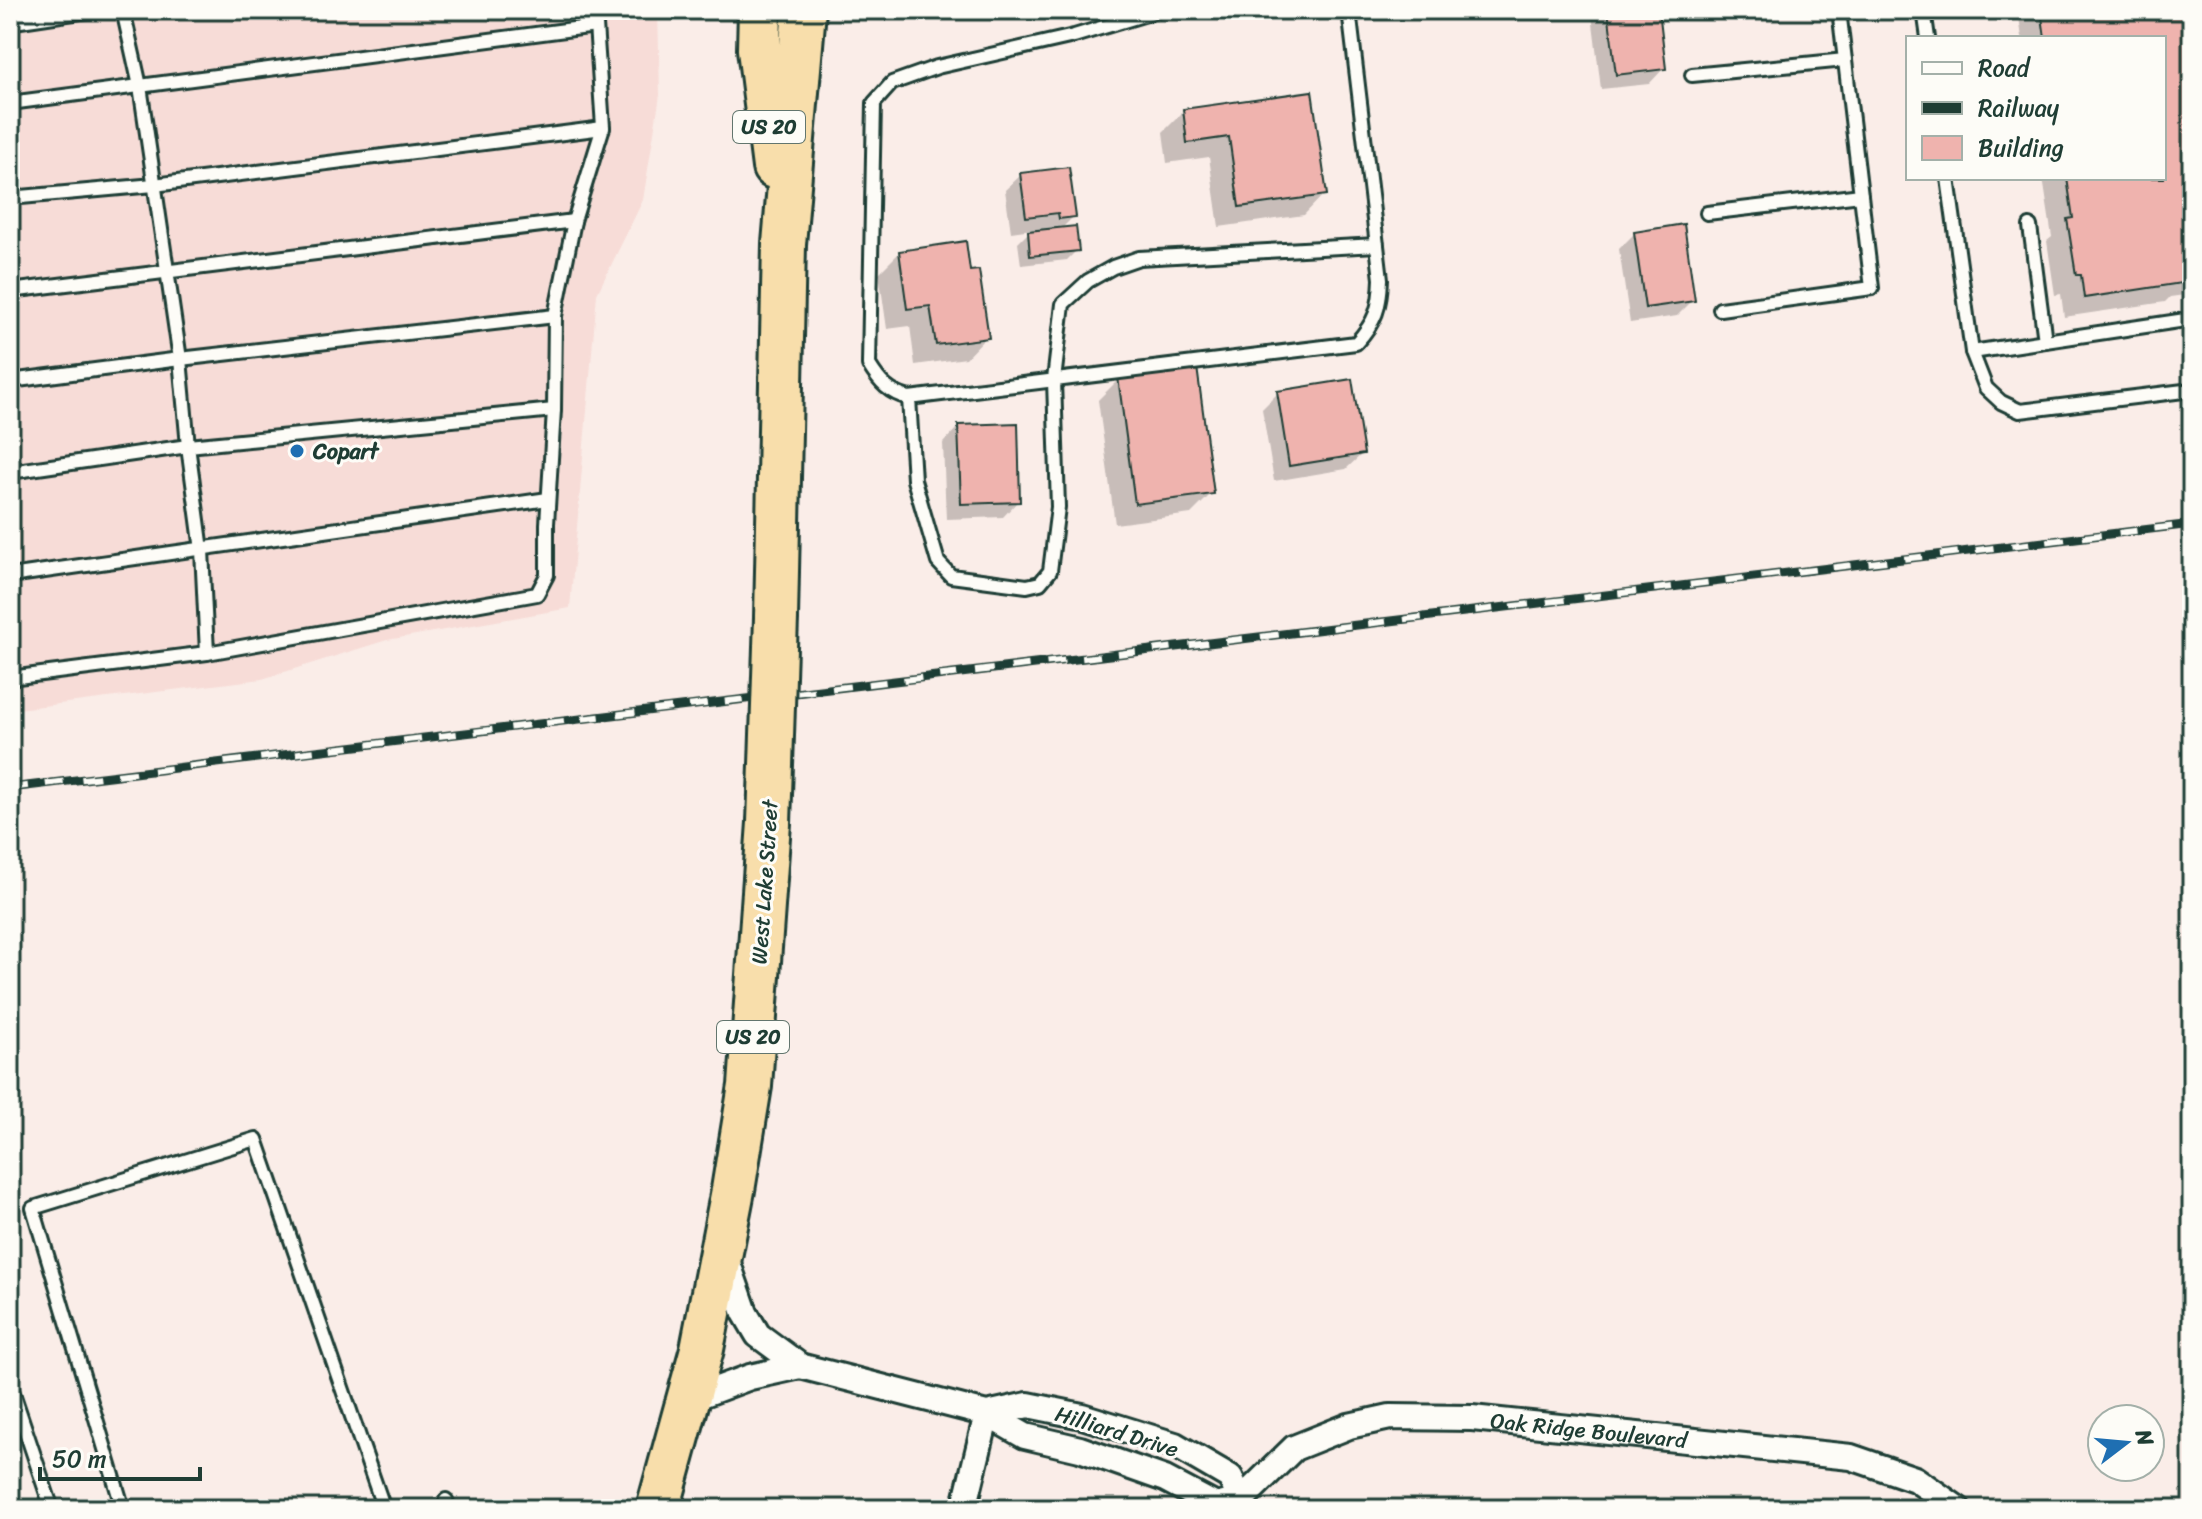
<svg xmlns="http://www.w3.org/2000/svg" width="2202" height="1519" font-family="Sriracha,sans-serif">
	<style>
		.built { fill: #f7dcd7 }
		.shadow { fill: #0003 }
		.building { fill: #efb3ae; stroke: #1f3d34; stroke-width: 2 }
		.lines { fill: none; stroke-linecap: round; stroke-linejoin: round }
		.service-casing { stroke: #1f3d34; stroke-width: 18 }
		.minor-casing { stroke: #1f3d34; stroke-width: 30 }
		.trunk-casing { stroke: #1f3d34; stroke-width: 48 }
		.service { stroke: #fdfcf7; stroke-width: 12 }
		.minor { stroke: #fdfcf7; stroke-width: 24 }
		.trunk { stroke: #f8deab; stroke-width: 42 }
		.rail-casing { stroke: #1f3d34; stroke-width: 9 }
		.rail { stroke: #fdfcf7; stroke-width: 6; stroke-dasharray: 18; stroke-linecap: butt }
		.trunk-bridge-casing { stroke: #1f3d34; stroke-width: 48; stroke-linecap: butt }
		.trunk-bridge { stroke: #f8deab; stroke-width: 42 }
		.poi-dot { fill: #1f6fb2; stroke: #fdfcf7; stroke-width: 3 }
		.labels { text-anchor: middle; stroke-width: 6; stroke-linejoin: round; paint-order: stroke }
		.shield { fill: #fdfcf7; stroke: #62766e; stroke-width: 2 }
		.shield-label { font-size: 20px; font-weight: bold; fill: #1f3d34 }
		.poi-label { font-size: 22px; font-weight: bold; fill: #1f3d34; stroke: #fdfcf7; text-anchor: start }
		.street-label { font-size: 22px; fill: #1f3d34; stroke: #fdfcf7 }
	</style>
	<rect width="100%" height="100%" fill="#faede8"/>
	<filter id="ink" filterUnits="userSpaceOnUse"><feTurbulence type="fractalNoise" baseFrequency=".0125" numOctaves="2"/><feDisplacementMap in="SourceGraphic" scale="16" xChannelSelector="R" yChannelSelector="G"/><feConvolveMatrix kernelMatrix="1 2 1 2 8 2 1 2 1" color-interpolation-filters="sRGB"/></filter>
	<g filter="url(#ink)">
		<!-- built -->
		<path class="built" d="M10,10H658L660,95L643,200L597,294L570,608L387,640L262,679L10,710Z"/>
		<!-- shadow -->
		<g class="shadow">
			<path d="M1596,10H1657L1664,68L1649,84L1601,89L1592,15Z"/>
			<path d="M2018,10H2192V294L2170,297L2165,302L2064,317L2061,294L2055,295L2047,241L2052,237L2043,178H2164V38H2022Z"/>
			<path d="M1310,93L1324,194L1304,215L1219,227L1209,157L1167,163L1163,132L1184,111Z"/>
			<path d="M1021,175L1074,216L1061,229L1077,250L1067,260L1021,265L1018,243L1032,229L1011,232L1005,190Z"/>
			<path d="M1635,233L1693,300L1677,316L1630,323L1619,249Z"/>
			<path d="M900,252L969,273L986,337L966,358L915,365L910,326L887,329L879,273Z"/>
			<path d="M1119,379L1212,493L1191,514L1115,524L1098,400Z"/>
			<path d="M1278,393L1362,454L1346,469L1274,481L1262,409Z"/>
			<path d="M958,427L1018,501L1003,517L946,519L943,443Z"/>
		</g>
		<!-- building -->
		<g class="building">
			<path d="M1608,10H1659L1666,69L1616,75Z"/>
			<path d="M2041,10H2192V277L2187,278L2188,282L2084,298L2081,275H2076L2067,219L2073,218L2067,178H2164V38H2045Z"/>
			<path d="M1312,91L1327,195L1239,207L1229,137L1187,143L1183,109Z"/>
			<path d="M1069,167L1076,217L1059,219L1058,213L1026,217L1020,173Z"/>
			<path d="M1684,224L1695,301L1645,308L1634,232Z"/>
			<path d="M1076,226L1079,251L1030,256L1028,231Z"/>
			<path d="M966,241L970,271L979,270L989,338L936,345L930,306L907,309L899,251Z"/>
			<path d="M1197,367L1214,494L1135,504L1118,377Z"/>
			<path d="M1352,379L1364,454L1289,466L1277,391Z"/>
			<path d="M1018,423L1020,502L961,504L958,425Z"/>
		</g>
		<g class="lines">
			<!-- service casing -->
			<g class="service-casing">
				<g id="service">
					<path d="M11,10L14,22L94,10"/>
					<path d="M123,10L140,86L180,359L188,446L202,550L207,653"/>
					<path d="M1160,10L1074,36L937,67L892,83L874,103L869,365C880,383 889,393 909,398L1356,343C1376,321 1380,308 1381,279L1349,10"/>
					<path d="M1924,10L1928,38"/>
					<path d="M1692,75L1845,60"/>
					<path d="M10,103L596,26"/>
					<path d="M1948,178L1972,352L1986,388L2001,402L2020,411L2192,390"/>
					<path d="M10,198L154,185L603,128"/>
					<path d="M1707,213L1861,195"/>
					<path d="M2030,226L2045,341"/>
					<path d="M10,291L574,221"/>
					<path d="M1720,309L1872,288L1839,10"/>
					<path d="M1972,352L2192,319"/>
					<path d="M10,381L180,359L555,316"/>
					<path d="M909,398L914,480L938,562L951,576L1027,586L1040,583L1050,571L1058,507L1054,380L1063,304L1088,281L1113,267L1139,258L1377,245"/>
					<path d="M10,472L188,446L554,410"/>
					<path d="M10,576L548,499"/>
					<path d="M10,678L207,653L537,594L547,575V524L554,410L555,316L574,221L603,127L595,10"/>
					<path d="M10,1384L52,1509"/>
					<path d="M446,1500L449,1509"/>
					<path d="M123,1509L33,1208L256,1139L384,1509"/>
				</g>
			</g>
			<!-- minor casing -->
			<g class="minor-casing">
				<g id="minor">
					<path d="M725,1255L745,1313L758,1335L800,1366L987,1414L1025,1436L1080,1449L1165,1479L1216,1506L1241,1500L1230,1477L1175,1445L1082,1416L1028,1405L987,1414"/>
					<path d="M688,1400L750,1377L800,1366"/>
					<path d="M964,1509L987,1414"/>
					<path id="s1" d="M1239,1509L1241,1500L1294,1448L1349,1426L1390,1417L1472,1418L1851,1457L1915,1479L1958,1509"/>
				</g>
			</g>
			<!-- trunk casing -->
			<g class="trunk-casing">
				<g id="trunk">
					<path d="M760,10L759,49L774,167"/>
					<path d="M776,618L784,244L804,10"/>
					<path d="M658,1509L702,1349L733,1190L750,1086L769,823"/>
				</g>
			</g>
			<!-- service -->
			<use href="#service" class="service"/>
			<!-- minor -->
			<use href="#minor" class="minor"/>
			<!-- trunk -->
			<use href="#trunk" class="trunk"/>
			<!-- rail casing -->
			<g class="rail-casing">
				<path id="rail" d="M10,788L2192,524"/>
			</g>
			<!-- rail -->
			<use href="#rail" class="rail"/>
			<!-- trunk-bridge casing -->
			<g class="trunk-bridge-casing">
				<path id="trunk-bridge" d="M769,823L776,618"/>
			</g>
			<!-- trunk-bridge -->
			<use href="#trunk-bridge" class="trunk-bridge"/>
		</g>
	</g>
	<!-- markers -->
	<circle class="poi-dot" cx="297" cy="451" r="8"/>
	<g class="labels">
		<!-- shield labels -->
		<g class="shield">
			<rect x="733" y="111" width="72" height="32" rx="6"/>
			<rect x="717" y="1021" width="72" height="32" rx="6"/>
		</g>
		<g class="shield-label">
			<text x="769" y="134">US 20</text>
			<text x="753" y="1044">US 20</text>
		</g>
		<!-- poi labels -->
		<g class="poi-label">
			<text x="313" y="459">Copart</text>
		</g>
		<!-- street labels -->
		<g class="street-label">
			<text transform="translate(764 882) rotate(-86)" y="8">West Lake Street</text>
			<text dy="8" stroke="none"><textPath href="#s1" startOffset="384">Oak Ridge Boulevard</textPath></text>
			<text transform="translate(1117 1431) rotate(17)" y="8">Hilliard Drive</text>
		</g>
	</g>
	<!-- margin -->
	<rect width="2202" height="1519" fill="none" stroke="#fdfcf7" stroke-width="40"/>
	<rect x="20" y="20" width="2162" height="1479" fill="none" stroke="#1f3d34" stroke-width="3" filter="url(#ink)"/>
	<!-- legend -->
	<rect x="1906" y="36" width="260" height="144" fill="#fdfcf7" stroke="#a4b0a9" stroke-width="2"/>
	<rect x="1922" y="62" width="40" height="12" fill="#fdfcf7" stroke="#a4b0a9" stroke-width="2"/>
	<text x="1978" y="76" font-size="24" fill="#1f3d34">Road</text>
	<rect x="1922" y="102" width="40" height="12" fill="#1f3d34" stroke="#a4b0a9" stroke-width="2"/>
	<text x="1978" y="116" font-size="24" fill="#1f3d34">Railway</text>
	<rect x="1922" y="136" width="40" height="24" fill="#efb3ae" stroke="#a4b0a9" stroke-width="2"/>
	<text x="1978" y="156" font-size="24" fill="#1f3d34">Building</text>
	<!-- north arrow -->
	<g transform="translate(2126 1443) rotate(74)"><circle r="38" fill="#fdfcf7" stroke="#a4b0a9" stroke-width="2"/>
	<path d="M0-6L14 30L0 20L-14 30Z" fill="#1f6fb2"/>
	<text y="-12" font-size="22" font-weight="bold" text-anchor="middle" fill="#1f3d34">N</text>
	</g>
	<!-- scale -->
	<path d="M40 1467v12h160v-12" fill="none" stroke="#1f3d34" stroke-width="4"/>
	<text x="52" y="1467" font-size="24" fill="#1f3d34" stroke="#fdfcf7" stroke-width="6" paint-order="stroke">50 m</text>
</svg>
